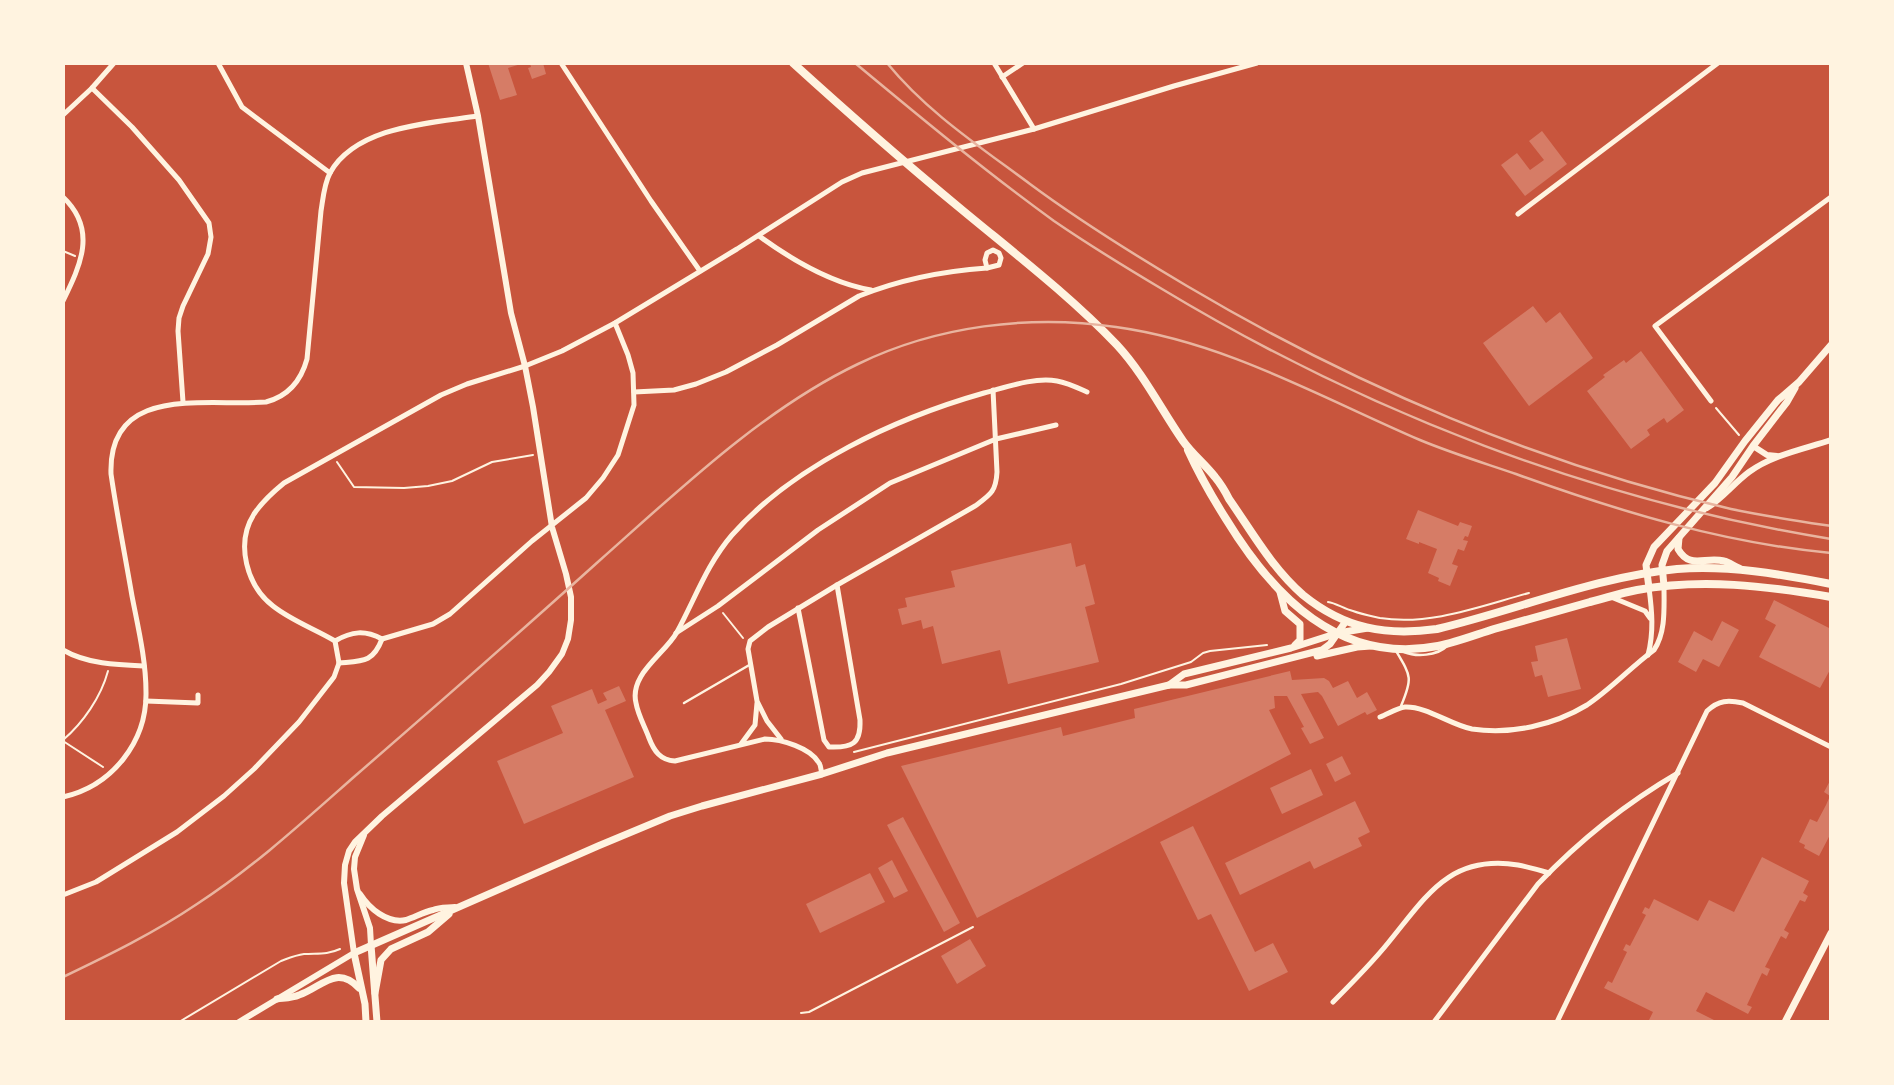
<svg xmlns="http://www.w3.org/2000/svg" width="1894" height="1085" font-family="'DejaVu Sans',sans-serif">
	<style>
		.building { fill: #d67c66 }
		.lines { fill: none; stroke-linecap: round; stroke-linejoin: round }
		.path { stroke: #fff3e0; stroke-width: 2 }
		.service { stroke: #fff3e0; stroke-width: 2.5 }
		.minor { stroke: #fff3e0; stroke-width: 5 }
		.tertiary { stroke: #fff3e0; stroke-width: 6 }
		.secondary { stroke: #fff3e0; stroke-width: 7 }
		.primary { stroke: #fff3e0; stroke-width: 8 }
		.rail { stroke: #e9b49f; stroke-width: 2.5 }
	</style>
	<rect width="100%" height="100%" fill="#c8553d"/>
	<!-- building -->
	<g class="building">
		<path d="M488,63H524L508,68L517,95L500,100Z"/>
		<path d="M530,63H543L546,74L532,79L528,68L531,67Z"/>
		<path d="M1542,131L1567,164L1525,196L1501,165L1517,153L1530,170L1544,160L1529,141Z"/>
		<path d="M1533,306L1546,323L1560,312L1593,358L1529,406L1483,343Z"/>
		<path d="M1641,351L1684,410L1667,423L1664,418L1647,430L1650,435L1631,449L1587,391L1605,377L1603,375L1624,360L1626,363Z"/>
		<path d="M1418,510L1458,526L1460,522L1472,526L1468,537L1465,536L1463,540L1468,541L1464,551L1458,549L1452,564L1458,566L1450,586L1438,581L1439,578L1428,573L1437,549L1419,542V544L1406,539Z"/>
		<path d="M1071,543L1076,567L1085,564L1095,604L1085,607L1099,662L1008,684L1000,650L942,664L933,626L923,629L921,620L902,625L898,609L907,607L905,598L955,587L951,571Z"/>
		<path d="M1774,600L1831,629V668L1820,688L1759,657L1776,625L1765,619Z"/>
		<path d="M1722,621L1739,630L1719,667L1703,659L1696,672L1678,662L1694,631L1712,641Z"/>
		<path d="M1567,638L1581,689L1548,697L1542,675L1535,677L1531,662L1538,661L1535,646Z"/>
		<path d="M1290,671L1292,680L1324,678L1329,681L1333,688L1348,681L1357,698L1367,692L1377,710L1367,715L1365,712L1338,726L1322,696L1318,692L1301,694L1324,738L1310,744L1301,728L1304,727L1287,696H1274L1275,708L1269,710L1291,754L977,918L901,766L1061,727L1063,736L1135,718L1134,709Z"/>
		<path d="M619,686L626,701L605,710L634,777L524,824L497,761L563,733L551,706L592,689L598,704L607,700L603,693Z"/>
		<path d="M1342,756L1351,774L1335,782L1326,764Z"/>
		<path d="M1311,769L1323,795L1282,814L1270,788Z"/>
		<path d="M1831,779V833L1819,856L1804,848L1805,845L1799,842L1810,819L1817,822L1826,805L1830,796L1824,792Z"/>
		<path d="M1355,801L1370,832L1358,838L1362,846L1314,869L1310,861L1240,895L1225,863Z"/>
		<path d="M903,817L960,923L944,932L887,825Z"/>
		<path d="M1193,826L1255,952L1273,943L1288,972L1249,991L1211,914L1198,920L1160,842Z"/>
		<path d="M1762,857L1809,881L1803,893L1808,896L1805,902L1800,900L1784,930L1789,933L1786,939L1781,936L1765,967L1770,969L1767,976L1762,973L1747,1005L1752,1007L1748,1014L1706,992L1696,1011L1718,1022H1661L1658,1020L1657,1022H1648L1653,1012L1604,988L1608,981L1612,983L1627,952L1623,950L1626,944L1630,946L1646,915L1642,913L1645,907L1649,909L1654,899L1698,921L1709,900L1734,912Z"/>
		<path d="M892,860L908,891L894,898L878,868Z"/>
		<path d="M870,873L885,902L820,933L806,904Z"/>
		<path d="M970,939L986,966L957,984L941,956Z"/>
	</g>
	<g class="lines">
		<!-- path -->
		<g class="path">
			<path d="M63,251L75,256"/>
			<path d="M1716,408L1739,435"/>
			<path d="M337,462L354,487L404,488L428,486L452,481L492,462L533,455"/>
			<path d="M1328,602C1336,603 1344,609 1353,611C1361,614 1371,616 1380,618C1430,626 1481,606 1529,593"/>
			<path d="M723,613L743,638"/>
			<path d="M63,740C83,723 101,697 108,671"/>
			<path d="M63,741L103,767"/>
			<path d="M854,752L1121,684L1191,662L1203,653L1210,651L1267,645"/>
			<path d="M801,1013L809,1012L973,927"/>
			<path d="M179,1022L281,961C289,958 296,955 304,954C317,953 327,955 340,949"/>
		</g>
		<!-- service -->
		<g class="service">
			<path d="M1396,651C1411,676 1413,678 1401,706"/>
			<path d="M1404,652C1416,657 1437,656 1447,646"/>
			<path d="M684,703L751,664"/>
		</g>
		<!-- minor -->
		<g class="minor">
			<path d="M218,63L242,107L330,173"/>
			<path d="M561,63L651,201L700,271"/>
			<path d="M994,63L1034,129"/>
			<path d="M1002,77L1023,63"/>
			<path d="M92,88L132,127L179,180L209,223L211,237L208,254L183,306L179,318L178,331L183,402"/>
			<path d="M63,115L92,88L114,63"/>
			<path d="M63,197C98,230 80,266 63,301"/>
			<path d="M1518,214L1718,63"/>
			<path d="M759,236C792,260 830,283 871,290"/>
			<path d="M993,250L999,253L1001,258L999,265L987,268L985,260L987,253Z"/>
			<path d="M634,392L674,390L696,384L726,372L777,345L859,296C899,280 944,271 987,268"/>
			<path d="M1711,401L1655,326L1831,197"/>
			<path d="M1611,597L1645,611L1650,618"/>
			<path d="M798,608L824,740L829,747C852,748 861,744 860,720L837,585"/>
			<path d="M676,633L718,606L818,530L890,483L996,439L1056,425"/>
			<path d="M382,639L433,624L450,614L532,541L586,498L603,478L618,455L634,405L633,373L628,355L615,323"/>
			<path d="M335,641C352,631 365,630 382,639C373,663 362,661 339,663"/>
			<path d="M63,650C87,664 117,665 144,666"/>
			<path d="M1648,655C1654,632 1652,611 1649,588"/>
			<path d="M146,701L198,703V695"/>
			<path d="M1380,717C1388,714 1397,708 1405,707C1426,706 1451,725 1472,729C1511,735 1554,725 1587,705C1611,689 1631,667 1654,650C1666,632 1664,608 1664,586"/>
			<path d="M781,739L767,721L757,701L748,649L750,641L768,627L837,585L975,506C990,495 996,492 997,472L993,390"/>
			<path d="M741,744L755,725L757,703"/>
			<path d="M822,774C821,772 821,765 819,763C811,748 781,739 765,739L675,761C660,760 654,751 649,738C645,727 638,715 636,703C629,674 665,654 677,632C695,599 707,564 732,535C794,465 896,418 984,393C1007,387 1034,377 1057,381C1068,383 1078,388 1087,392"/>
			<path d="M63,797C112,786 147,742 146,692C146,660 138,627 132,596C125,555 117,515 111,474C108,383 207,407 266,402C289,396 301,381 307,359L321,211C323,199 324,184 330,173C356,126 431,123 478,116"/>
			<path d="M63,895L96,882L177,832L224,796L254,769L299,722L334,677L339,663L335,641C315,629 292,621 273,606C247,586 235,544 254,514C262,502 273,492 284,483L441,395L467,384L525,366L562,351L615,323L737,249L842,182L862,173L1034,129L1174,86L1257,63"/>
			<path d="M1333,1002C1352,983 1371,964 1388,943C1426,897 1449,854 1518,865C1528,867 1539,870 1549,873"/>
			<path d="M1434,1022L1538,884C1578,842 1628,802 1678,773"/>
			<path d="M1557,1022L1707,711C1719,700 1728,700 1743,703L1831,747"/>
		</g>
		<!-- tertiary -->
		<g class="tertiary">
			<path d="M1753,446L1767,455L1777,456"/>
			<path d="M1707,508C1723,498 1734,483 1749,472C1772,455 1804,449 1831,440"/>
			<path d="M364,835L355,857L354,869L357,889L370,928L371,945"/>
			<path d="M360,894C369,908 387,924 406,920C415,917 424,912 433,910C440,907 448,908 455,907"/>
			<path d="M239,1022L354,953L344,883L345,865L349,851L355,842L382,816L537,685L549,672L562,654L568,639L571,620V597L566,574L552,527L533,407L525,366L511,313L478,116L466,63"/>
		</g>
		<!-- secondary -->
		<g class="secondary">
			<path d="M1679,538L1678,549C1690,570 1705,556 1724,561C1729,562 1734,566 1739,568"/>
			<path d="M1664,586L1662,565L1667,551L1732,477L1753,446L1787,402L1795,388"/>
			<path d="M1649,588L1646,565L1654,547L1715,483L1745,441L1778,400L1799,382L1831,345"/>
			<path d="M1280,592L1285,611L1300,624V640L1295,645"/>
			<path d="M1317,656L1357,647L1371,646"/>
			<path d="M1169,685L1184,674L1291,648L1338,633L1368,628"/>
			<path d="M371,945L377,1022"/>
			<path d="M375,993L381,960L391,949L428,932L449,914"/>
			<path d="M277,999C284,998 292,998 299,995C321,988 336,964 359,988"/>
			<path d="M366,1022L365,1004L354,953L598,846L670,816L702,806L822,774L887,753L1169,685H1186L1322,650L1330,644L1346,621"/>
			<path d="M1785,1022L1831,933"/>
		</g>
		<!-- primary -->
		<g class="primary">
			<path d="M793,63C848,113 904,162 961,209C1014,253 1069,295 1117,345C1143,373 1161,409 1183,441C1192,454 1205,464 1215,477C1220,483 1225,491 1229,499C1252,532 1272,568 1303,595C1345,629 1386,636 1437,629C1517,610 1595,577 1677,569C1729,565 1780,574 1831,584"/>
			<path d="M1188,450C1199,474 1212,497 1226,519C1273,596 1339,665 1438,646C1457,642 1475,635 1494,629C1526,620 1558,611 1590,602C1606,598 1621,593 1637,590C1702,578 1766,586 1831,597"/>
		</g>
		<!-- rail -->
		<g class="rail">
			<path d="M855,63C920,117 985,171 1054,221C1089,245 1125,267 1162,289C1366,412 1595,501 1831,539"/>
			<path d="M887,63C927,112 979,146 1030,184C1080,221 1133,254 1187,286C1354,385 1541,465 1731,509C1764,516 1798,521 1831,526"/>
			<path d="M63,977C109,955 154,933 197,904C254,867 304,821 355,776C437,705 519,633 599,561C678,491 762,410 858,364C936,326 1030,314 1116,327C1225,342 1320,397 1420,440C1451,453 1484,463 1516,474C1618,511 1723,543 1831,553"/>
		</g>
	</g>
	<!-- border -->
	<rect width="1894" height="1085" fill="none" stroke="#fff3e0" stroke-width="130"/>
</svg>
